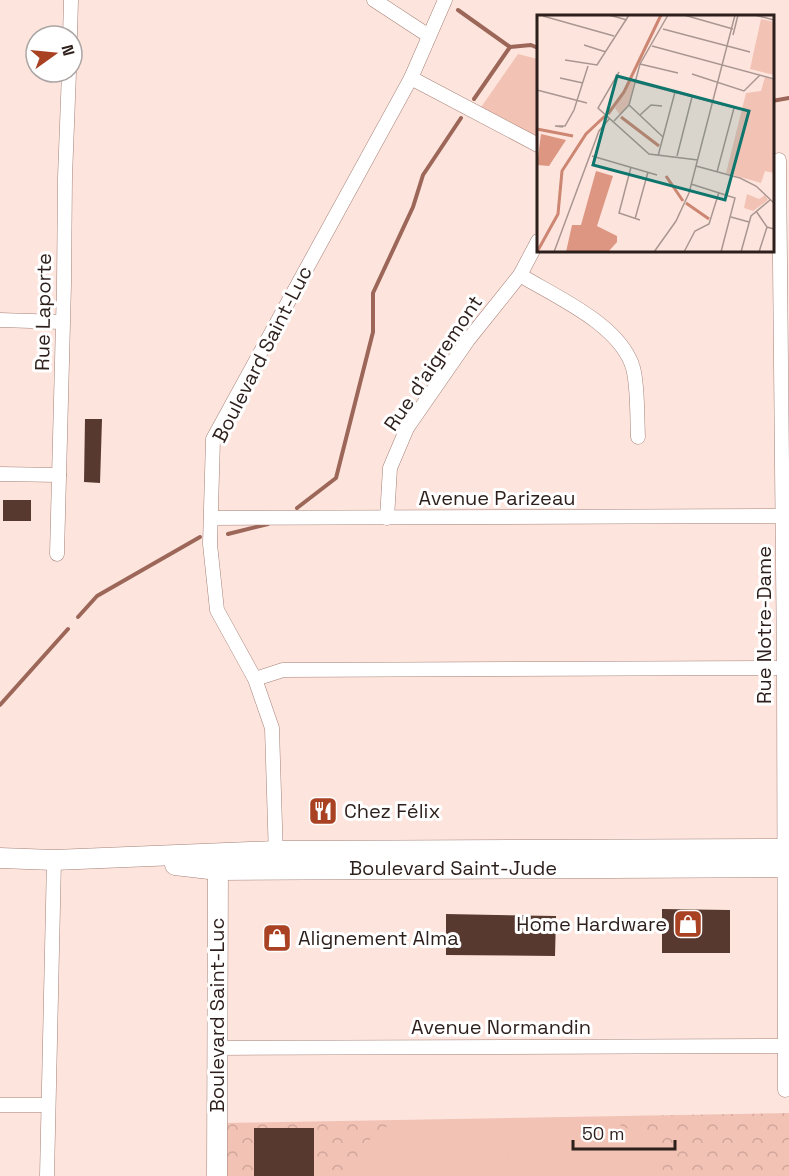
<svg xmlns="http://www.w3.org/2000/svg" width="789" height="1176" font-family="'Space Grotesk',sans-serif">
	<style>
		.park { fill: url(#park-crowns) }
		.garden { fill: #f2c2b5 }
		.lines { fill: none; stroke-linecap: round; stroke-linejoin: round }
		.stream { stroke: #9c6758; stroke-width: 4 }
		.building { fill: #583930 }
		.street-casing { stroke: #a58177; stroke-width: 15 }
		.secondary-casing { stroke: #a58177; stroke-width: 21 }
		.street { stroke: #fff; stroke-width: 14 }
		.secondary { stroke: #fff; stroke-width: 20 }
		.labels { text-anchor: middle; stroke-width: 6; stroke-linejoin: round; paint-order: stroke }
		.street-label { font-size: 20px; fill: #2d1f1b; stroke: #fff }
		.poi-label { font-size: 20px; fill: #2d1f1b; stroke: #fff; text-anchor: start }
		.inset-river { fill: none; stroke: #cc8672; stroke-width: 3 }
		.inset-road { fill: none; stroke: #aa9690; stroke-width: 1.5 }
		.view { fill: #0f766e; fill-opacity: 0.15; stroke: #0f766e; stroke-width: 3 }
		.inset-edge { fill: none; stroke: #2d1f1b; stroke-width: 3 }
	</style>
	<defs>
		<pattern id="park-crowns" width="20" height="18" patternUnits="userSpaceOnUse" patternTransform="scale(1.5)"><rect width="20" height="18" fill="#f2c2b5"/><path d="M2 6a3 3 0 1 1 6 0M12 15a3 3 0 1 1 6 0" fill="none" stroke="#d0a69b"/></pattern>
	</defs>
	<rect width="100%" height="100%" fill="#fde5de"/>
	<!-- park -->
	<path class="park" d="M789,1113V1176H223V1123Z"/>
	<!-- garden -->
	<g class="garden">
		<path d="M518,54L538,59V145L477,113Z"/>
		<path d="M509,1120L507,1176H359C359,1163 365,1143 375,1133C395,1115 481,1121 509,1120Z"/>
		<path d="M512,1121L613,1122L633,1131L647,1142L657,1153L665,1176H511Z"/>
	</g>
	<g class="lines">
		<!-- stream -->
		<g class="stream">
			<path d="M458,10L510,47L531,45L538,48"/>
			<path d="M474,99L510,47"/>
			<path d="M772,101L789,98"/>
			<path d="M297,508L336,478L373,332V293L413,207L423,175L461,118"/>
			<path d="M228,534L268,524"/>
			<path d="M78,617L97,596L200,537"/>
			<path d="M0,705L68,629"/>
		</g>
	</g>
	<!-- building -->
	<g class="building">
		<path d="M85,419H102L100,483L84,482Z"/>
		<rect x="3" y="500" width="28" height="21"/>
		<path d="M662,909L730,910V953H662Z"/>
		<path d="M446,914L556,916L555,956L446,955Z"/>
		<rect x="254" y="1128" width="60" height="48"/>
	</g>
	<g class="lines">
		<!-- street casing -->
		<g class="street-casing">
			<g id="street">
				<path d="M374,0L429,36"/>
				<path d="M70,36L71,0"/>
				<path d="M411,78L538,145"/>
				<path d="M779,160L784,668L785,1090"/>
				<path d="M520,275C556,297 621,325 633,368C638,385 637,418 638,437"/>
				<path d="M0,320L62,322"/>
				<path d="M0,474L59,475"/>
				<path d="M211,518L783,516"/>
				<path d="M387,518L390,468L407,428L468,340L520,275L538,241"/>
				<path d="M57,554L64,284L65,177L69,72"/>
				<path d="M255,679L283,670L784,668"/>
				<path d="M276,858L272,728L255,679L217,610L210,544L213,439L411,78L445,0"/>
				<path d="M217,1048L785,1046"/>
				<path d="M0,1105H48"/>
				<path d="M47,1176L54,860"/>
			</g>
		</g>
		<!-- secondary casing -->
		<g class="secondary-casing">
			<g id="secondary">
				<path d="M0,858L54,860L276,851L789,849"/>
				<path d="M175,865L218,870L789,867"/>
				<path d="M217,1176L218,858"/>
			</g>
		</g>
		<!-- street -->
		<use href="#street" class="street"/>
		<!-- secondary -->
		<use href="#secondary" class="secondary"/>
	</g>
	<!-- icons -->
	<defs>
		<g id="restaurant-square" transform="scale(1.5)"><rect x="-9" y="-9" width="18" height="18" rx="4" fill="#a94123" stroke="#fff"/><path d="M-5-6h1v4h1v-4h1v4h1v-4h1v5L-1.5 .5V6h-2V.5L-5-1ZM5-6V6H3V1.5H1.5Q1.5-4 5-6Z" fill="#fff"/></g>
		<g id="shop-square" transform="scale(1.5)"><rect x="-9" y="-9" width="18" height="18" rx="4" fill="#a94123" stroke="#fff"/><path d="M-5-2.5h2.3a2.7 3.5 0 0 1 5.4 0H5L5.5 6h-11ZM-1.5-2.5h3a1.5 2.3 0 0 0-3 0Z" fill="#fff"/></g>
	</defs>
	<g fill-rule="evenodd">
		<use href="#restaurant-square" x="323" y="811"/>
		<use href="#shop-square" x="688" y="924"/>
		<use href="#shop-square" x="277" y="938"/>
	</g>
	<g class="labels">
		<!-- street labels -->
		<g class="street-label">
			<text transform="translate(43 312) rotate(-89)" y="7">Rue Laporte</text>
			<text transform="translate(262 354) rotate(-63)" y="7">Boulevard Saint-Luc</text>
			<text transform="translate(433 363) rotate(-56)" y="7">Rue d'aigremont</text>
			<text x="497" y="505">Avenue Parizeau</text>
			<text transform="translate(764 625) rotate(-90)" y="7">Rue Notre-Dame</text>
			<text x="453" y="875">Boulevard Saint-Jude</text>
			<text transform="translate(217 1015) rotate(-90)" y="7">Boulevard Saint-Luc</text>
			<text x="501" y="1034">Avenue Normandin</text>
		</g>
		<!-- poi labels -->
		<g class="poi-label">
			<text x="344" y="818">Chez Félix</text>
			<text x="667" y="931" text-anchor="end">Home Hardware</text>
			<text x="298" y="945">Alignement Alma</text>
		</g>
	</g>
	<!-- overview -->
	<g transform="translate(537 15)">
		<rect width="237" height="237" fill="#fde5de"/>
		<path d="M4,119L29,125L12,151L0,150ZM59,156L76,161L60,211L80,221V227L71,237H29L35,210H44Z" fill="#dd9682"/>
		<path d="M224,4L237,7V60L213,54Z" fill="#f2c2b5"/>
		<path d="M228,62L237,65V158L228,156L224,168L189,158L209,78L224,76ZM210,179L222,184L228,180L231,185L216,196L207,193Z" fill="#f2c2b5"/>
		<path d="M92,66L97,67L92,90L83,100L78,93ZM225,85L237,88V109L214,103L219,101V90ZM205,111L221,113L219,127L237,124L236,153L195,142L200,115Z" fill="#f2c2b5"/>
		<path class="inset-river" d="M71,99L87,77L124,0M84,102L122,131M0,114L36,121M129,161L146,186M149,188L172,204M0,237L21,199L25,156L49,119L68,101"/>
		<path class="inset-road" d="M72,0L90,5M147,0L196,14M218,0L237,5M6,1L77,21M126,14L213,37M196,20L201,0M47,30L69,37M115,31L237,64M28,45L60,50L92,0M103,49L141,58M82,57L61,93L112,139L161,145M155,59L207,76L223,60M23,63L46,68M98,67L202,94M0,75L50,88M92,90L126,122M103,100L114,90L125,91M77,106L92,90L103,49L131,0M26,112L18,111H28L37,95L51,51M55,141L120,160M121,141L138,77M140,141L155,82M159,151L203,163L219,171L237,188M94,152L82,198L103,205M180,157L197,93M154,169L198,183L184,237M219,196L230,212L237,214M194,202L212,207M98,204L111,157M17,237L62,116L73,103M117,237L139,206L152,178L198,0M147,237L158,216L172,209L182,177M204,237L214,201L233,185M222,237L230,212"/>
		<path class="view" d="M80,61L212,96L188,185L56,150Z"/>
		<rect width="237" height="237" class="inset-edge"/>
	</g>
	<!-- north arrow -->
	<g transform="translate(54 54) rotate(75)"><circle r="28" fill="#ffffff" stroke="#aba5a4" stroke-width="1.5"/>
	<path d="M0-4.5L10 22L0 15L-10 22Z" fill="#a94123"/>
	<text y="-9" font-size="16" font-weight="bold" text-anchor="middle" fill="#2d1f1b">N</text>
	</g>
	<!-- scale -->
	<path d="M573 1140v9h102v-9" fill="none" stroke="#2d1f1b" stroke-width="3"/>
	<text x="582" y="1140" font-size="18" fill="#2d1f1b" stroke="#ffffff" stroke-width="4.5" paint-order="stroke">50 m</text>
</svg>
